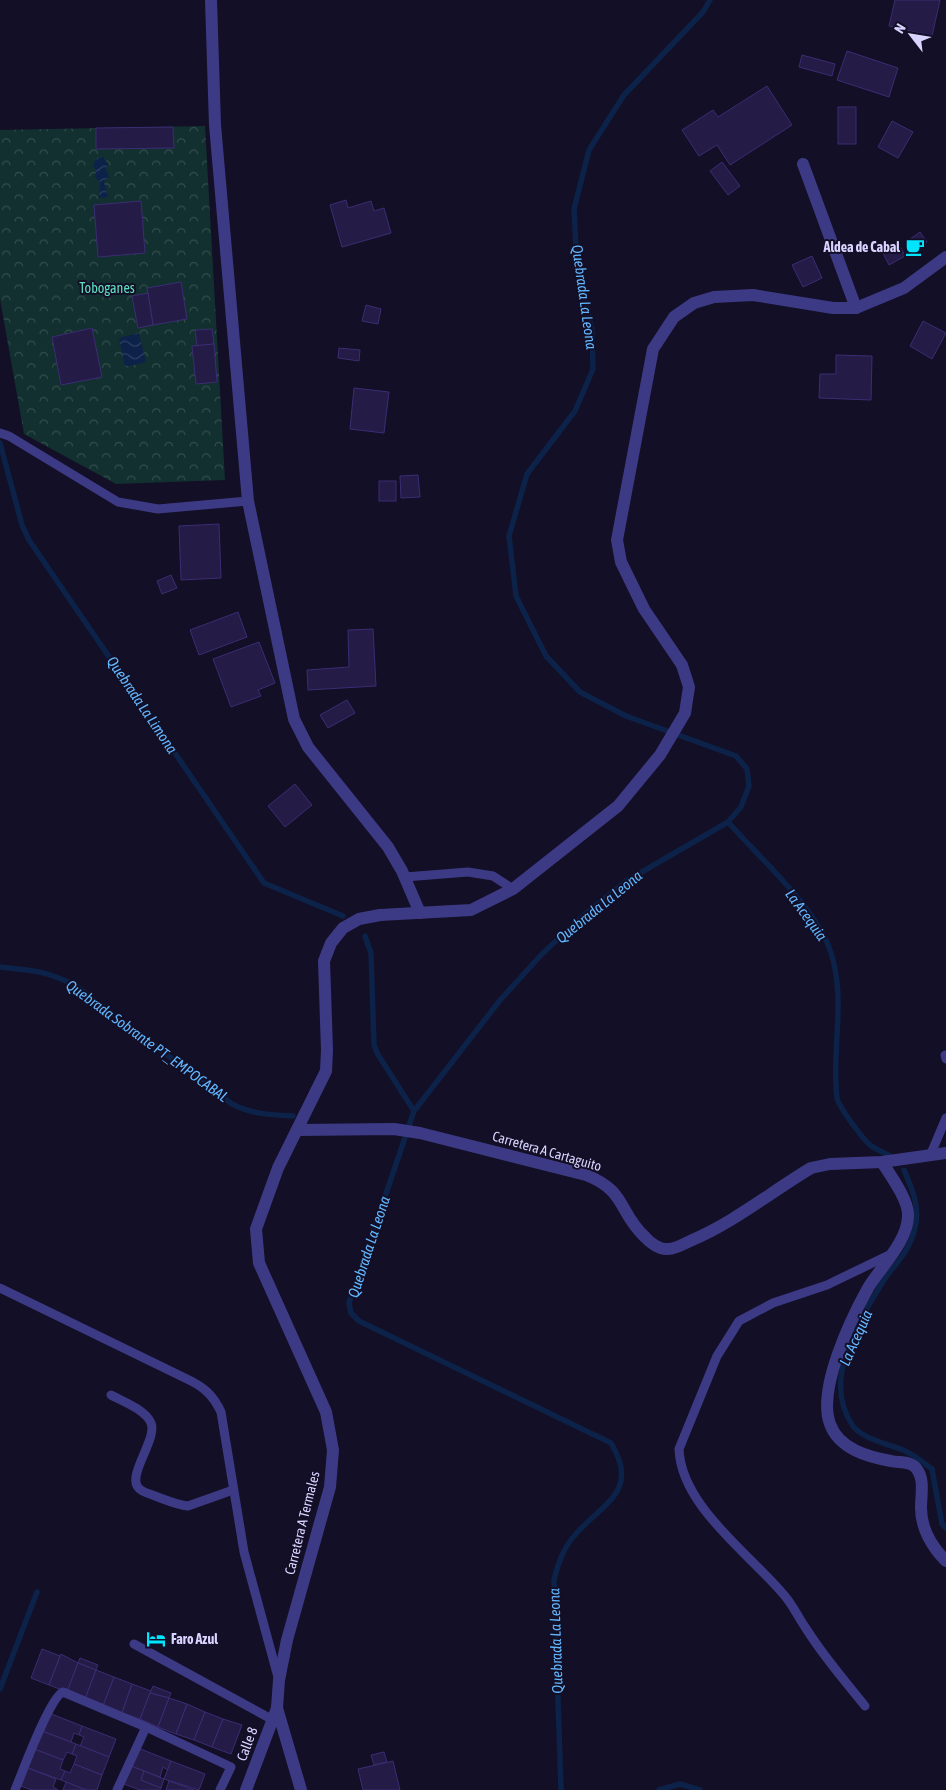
<svg xmlns="http://www.w3.org/2000/svg" width="946" height="1790" font-family="'Asap Condensed',sans-serif">
	<style>
		.forest { fill: url(#forest-crowns) }
		.water { fill: url(#water-waves) }
		.lines { fill: none; stroke-linecap: round; stroke-linejoin: round }
		.stream { stroke: #0c2248; stroke-width: 5.5 }
		.building { fill: #241b47; stroke: #3b2d73 }
		.lane { stroke: #3d3a85; stroke-width: 9 }
		.street { stroke: #3d3a85; stroke-width: 12 }
		.labels { text-anchor: middle; stroke-width: 4; stroke-linejoin: round; paint-order: stroke }
		.poi-label { font-size: 14px; font-weight: bold; fill: #d9d4ff; stroke: #130f26; text-anchor: end }
		.park-label { font-size: 14px; fill: #5fe0c0; stroke: #130f26 }
		.street-label { font-size: 14px; fill: #d9d4ff; stroke: #130f26 }
		.water-label { font-size: 15px; font-style: italic; fill: #62b6ff; stroke: #130f26 }
	</style>
	<defs>
		<pattern id="forest-crowns" width="20" height="18" patternUnits="userSpaceOnUse" patternTransform="scale(1.25)"><rect width="20" height="18" fill="#12302f"/><path d="M2 6a3 3 0 1 1 6 0M12 15a3 3 0 1 1 6 0" fill="none" stroke="#344d4e"/></pattern>
		<pattern id="water-waves" width="16" height="10" patternUnits="userSpaceOnUse" patternTransform="scale(1.25)"><rect width="16" height="10" fill="#0c2248"/><path d="M0 5q4-4 8 0t8 0" fill="none" stroke="#2f4163"/></pattern>
	</defs>
	<rect width="100%" height="100%" fill="#130f26"/>
	<!-- forest -->
	<path class="forest" d="M205,126L225,480L116,484L24,434L0,299V130Z"/>
	<!-- water -->
	<g class="water">
		<path d="M103,157L108,164L106,170L109,176L104,182L108,197L99,198L100,182L95,177L96,171L93,166L97,158Z"/>
		<path d="M139,333L146,362L125,367L119,338Z"/>
	</g>
	<g class="lines">
		<!-- stream -->
		<g class="stream">
			<path d="M0,443L22,525L29,540L264,883L343,916"/>
			<path d="M728,822C758,856 816,908 830,950C847,998 831,1049 837,1098C839,1107 862,1138 870,1145C875,1149 883,1152 890,1156"/>
			<path d="M365,936L371,953L374,1045L377,1053L414,1111"/>
			<path d="M0,967C31,970 48,971 76,986L232,1104C251,1114 271,1115 293,1116"/>
			<path d="M904,1170C913,1190 921,1210 914,1232C907,1256 894,1264 882,1283C858,1323 821,1381 853,1426C861,1438 890,1445 903,1450C913,1454 923,1462 932,1469L942,1524L946,1528"/>
			<path d="M0,1689L37,1592"/>
			<path d="M561,1790L554,1580C558,1564 563,1548 575,1535C601,1504 641,1492 611,1443L359,1321L351,1313L349,1303L414,1111L501,999L542,954L583,916L628,880L728,822L741,807L749,786L747,769L736,756L626,716L580,692L546,656L516,596L509,536L527,474L575,411L593,369L592,330L577,266L574,209L589,150L624,95L703,12L710,0"/>
			<path d="M659,1790L680,1784L700,1790"/>
		</g>
	</g>
	<!-- building -->
	<g class="building">
		<path d="M895,0H940L932,36L889,26Z"/>
		<path d="M847,51L898,68L889,97L837,80Z"/>
		<path d="M802,55L835,64L832,76L799,67Z"/>
		<path d="M767,86L792,125L730,165L717,145L699,156L682,130L713,110L718,117Z"/>
		<rect x="838" y="107" width="18" height="37"/>
		<path d="M892,121L913,132L898,158L878,147Z"/>
		<path d="M173,127L174,148L96,149V128Z"/>
		<path d="M722,162L740,186L728,195L710,171Z"/>
		<path d="M346,200L348,208L371,201L374,211L384,208L391,233L342,247L330,205Z"/>
		<path d="M141,201L145,253L98,257L94,205Z"/>
		<path d="M920,232L927,242L913,252L906,242Z"/>
		<path d="M899,244L905,256L889,265L883,253Z"/>
		<path d="M812,256L822,278L803,287L792,265Z"/>
		<path d="M181,282L187,319L153,325L147,288Z"/>
		<path d="M148,293L153,325L138,328L132,296Z"/>
		<path d="M366,305L381,309L378,324L362,321Z"/>
		<path d="M923,321L946,333L932,359L910,346Z"/>
		<path d="M92,328L102,377L61,385L52,337Z"/>
		<path d="M212,329L214,344L197,346L195,330Z"/>
		<path d="M214,344L217,382L196,384L192,346Z"/>
		<path d="M339,348L360,350L359,361L338,358Z"/>
		<path d="M836,355L872,356L871,400L819,398L820,374H836Z"/>
		<path d="M354,388L389,392L384,433L350,429Z"/>
		<path d="M418,475L420,497L401,498L400,476Z"/>
		<rect x="379" y="481" width="17" height="20"/>
		<path d="M219,524L221,578L181,580L179,526Z"/>
		<path d="M171,575L177,588L162,594L157,581Z"/>
		<path d="M238,612L247,637L199,655L190,630Z"/>
		<path d="M373,629L376,686L308,690L307,670L349,667L348,630Z"/>
		<path d="M259,642L275,683L258,690L261,696L231,707L213,659Z"/>
		<path d="M347,700L355,713L328,728L320,715Z"/>
		<path d="M295,784L312,805L285,827L268,806Z"/>
		<path d="M42,1649L60,1656L49,1685L31,1678Z"/>
		<path d="M61,1654L78,1663L67,1692L49,1685Z"/>
		<path d="M80,1658L98,1665L96,1670L78,1663Z"/>
		<path d="M78,1663L96,1670L85,1699L67,1692Z"/>
		<path d="M96,1670L114,1677L103,1706L85,1699Z"/>
		<path d="M114,1677L132,1684L122,1713L103,1706Z"/>
		<path d="M132,1684L151,1691L140,1719L122,1713Z"/>
		<path d="M153,1686L171,1693L169,1698L150,1693Z"/>
		<path d="M150,1693L169,1698L158,1727L140,1719Z"/>
		<path d="M169,1698L187,1704L176,1734L158,1727Z"/>
		<path d="M187,1704L205,1712L194,1740L176,1734Z"/>
		<path d="M205,1712L223,1719L212,1747L194,1740Z"/>
		<path d="M49,1713L82,1726L79,1735L74,1733L71,1742L42,1731Z"/>
		<path d="M223,1719L242,1725L231,1754L212,1747Z"/>
		<path d="M82,1726L116,1739L109,1757L80,1746L84,1737L79,1735Z"/>
		<path d="M42,1731L76,1744L72,1754L67,1752L63,1760L34,1749Z"/>
		<path d="M76,1744L109,1757L102,1775L74,1764L77,1756L72,1754Z"/>
		<path d="M138,1748L171,1761L168,1770L163,1767L160,1777L131,1766Z"/>
		<path d="M34,1749L63,1760L60,1769L65,1771L61,1780L28,1768Z"/>
		<path d="M384,1752L387,1762L374,1765L371,1755Z"/>
		<path d="M171,1761L205,1774L199,1790L164,1779Z"/>
		<path d="M393,1761L400,1790H363L358,1769Z"/>
		<path d="M74,1764L102,1775L97,1790H86L61,1780L65,1771L70,1773Z"/>
		<path d="M131,1766L144,1771L141,1780L161,1788L160,1790H140L124,1784Z"/>
		<path d="M28,1768L56,1779L53,1787L58,1790H32L21,1786Z"/>
		<path d="M144,1771L164,1779L161,1788L141,1780Z"/>
		<path d="M169,1781L194,1790H166Z"/>
		<path d="M66,1782L86,1790H63Z"/>
	</g>
	<g class="lines">
		<!-- lane -->
		<g class="lane">
			<path d="M0,433L9,436L118,502L158,509L248,501"/>
			<path d="M405,877L468,872L493,876L513,889"/>
			<path d="M945,1055L946,1059"/>
			<path d="M930,1156L946,1118"/>
			<path d="M0,1288L187,1379C204,1387 213,1395 221,1412L244,1552L278,1677"/>
			<path d="M111,1395C122,1401 146,1410 151,1423C158,1440 123,1479 141,1490C145,1493 151,1494 155,1496C166,1500 177,1505 188,1506L233,1490"/>
			<path d="M134,1644L273,1720"/>
			<path d="M865,1706C845,1681 824,1657 807,1630C799,1619 793,1605 784,1595C750,1554 681,1506 679,1449L717,1356L739,1321L773,1303L827,1285L889,1255"/>
			<path d="M15,1790C22,1773 50,1697 63,1692L146,1727L231,1767L220,1790"/>
			<path d="M117,1790L146,1727"/>
		</g>
		<!-- street -->
		<g class="street">
			<path d="M211,0L215,125L248,501L294,719L308,747L388,847L402,871L420,913"/>
			<path d="M803,164L856,308"/>
			<path d="M297,1130L394,1129L420,1133L586,1175C627,1191 618,1212 645,1237C650,1243 660,1250 668,1249C675,1249 684,1244 690,1241C733,1223 771,1192 811,1168L830,1164L882,1162L946,1153"/>
			<path d="M882,1162C890,1175 909,1200 908,1216C908,1241 880,1268 868,1288C851,1319 817,1389 830,1424C839,1449 868,1457 891,1461C899,1463 911,1461 916,1468C925,1479 921,1494 921,1508C921,1528 932,1547 946,1561"/>
			<path d="M246,1790L277,1708"/>
			<path d="M301,1790L277,1708L279,1680L287,1640L330,1487L333,1450L326,1412L259,1263L256,1229L278,1168L326,1071L327,1050L324,961L331,943L343,928L359,919L380,915L471,910L513,889L618,806L660,755L685,713L689,687L682,665L644,609L621,562L617,540L653,349L674,317L694,303L714,297L753,295L833,308H856L904,288L946,257"/>
		</g>
	</g>
	<!-- icons -->
	<defs>
		<g id="cafe-bare" transform="scale(1.5)"><path d="M-5.5-4.5H6V0H3Q3 3.5 0 3.5H-2.5Q-5.5 3.5-5.5 0ZM3-3.2v2h1.7v-2ZM-6 4.5H4V6H-6Z" fill="#00e5ff" stroke="#130f26" stroke-width="2.5" paint-order="stroke"/></g>
		<g id="hotel-bare" transform="scale(1.5)"><path d="M-6-4.5h1.5V1H6V5H4.5V3h-9V5H-6ZM-4 0a1.8 1.8 0 1 1 3.6 0ZM.5 0V-2.5h3Q6-2.5 6 0Z" fill="#00e5ff" stroke="#130f26" stroke-width="2.5" paint-order="stroke"/></g>
	</defs>
	<g fill-rule="evenodd">
		<use href="#cafe-bare" x="915" y="247"/>
		<use href="#hotel-bare" x="156" y="1639"/>
	</g>
	<g class="labels">
		<!-- poi labels -->
		<g class="poi-label">
			<text x="900" y="252">Aldea de Cabal</text>
			<text x="171" y="1644" text-anchor="start">Faro Azul</text>
		</g>
		<!-- park labels -->
		<g class="park-label">
			<text x="107" y="293">Toboganes</text>
		</g>
		<!-- street labels -->
		<g class="street-label">
			<text transform="translate(547 1151) rotate(16)" y="5">Carretera A Cartaguito</text>
			<text transform="translate(302 1523) rotate(-76)" y="5">Carretera A Termales</text>
			<text transform="translate(247 1744) rotate(-69)" y="5">Calle 8</text>
		</g>
		<!-- water labels -->
		<g class="water-label">
			<text transform="translate(584 297) rotate(82)" y="5">Quebrada La Leona</text>
			<text transform="translate(142 705) rotate(56)" y="5">Quebrada La Limona</text>
			<text transform="translate(599 907) rotate(-39)" y="5">Quebrada La Leona</text>
			<text transform="translate(806 915) rotate(54)" y="5">La Acequia</text>
			<text transform="translate(147 1041) rotate(36)" y="5">Quebrada Sobrante PT_EMPOCABAL</text>
			<text transform="translate(369 1247) rotate(-72)" y="5">Quebrada La Leona</text>
			<text transform="translate(856 1338) rotate(-66)" y="5">La Acequia</text>
			<text transform="translate(556 1641) rotate(-92)" y="5">Quebrada La Leona</text>
		</g>
	</g>
	<!-- north arrow -->
	<g transform="translate(911 35) rotate(301)" stroke="#130f26" stroke-width="4" paint-order="stroke">
	<path d="M0-4L9 19L0 12L-9 19Z" fill="#d9d4ff"/>
	<text y="-8" font-size="14" font-weight="bold" text-anchor="middle" fill="#d9d4ff">N</text>
	</g>
</svg>
